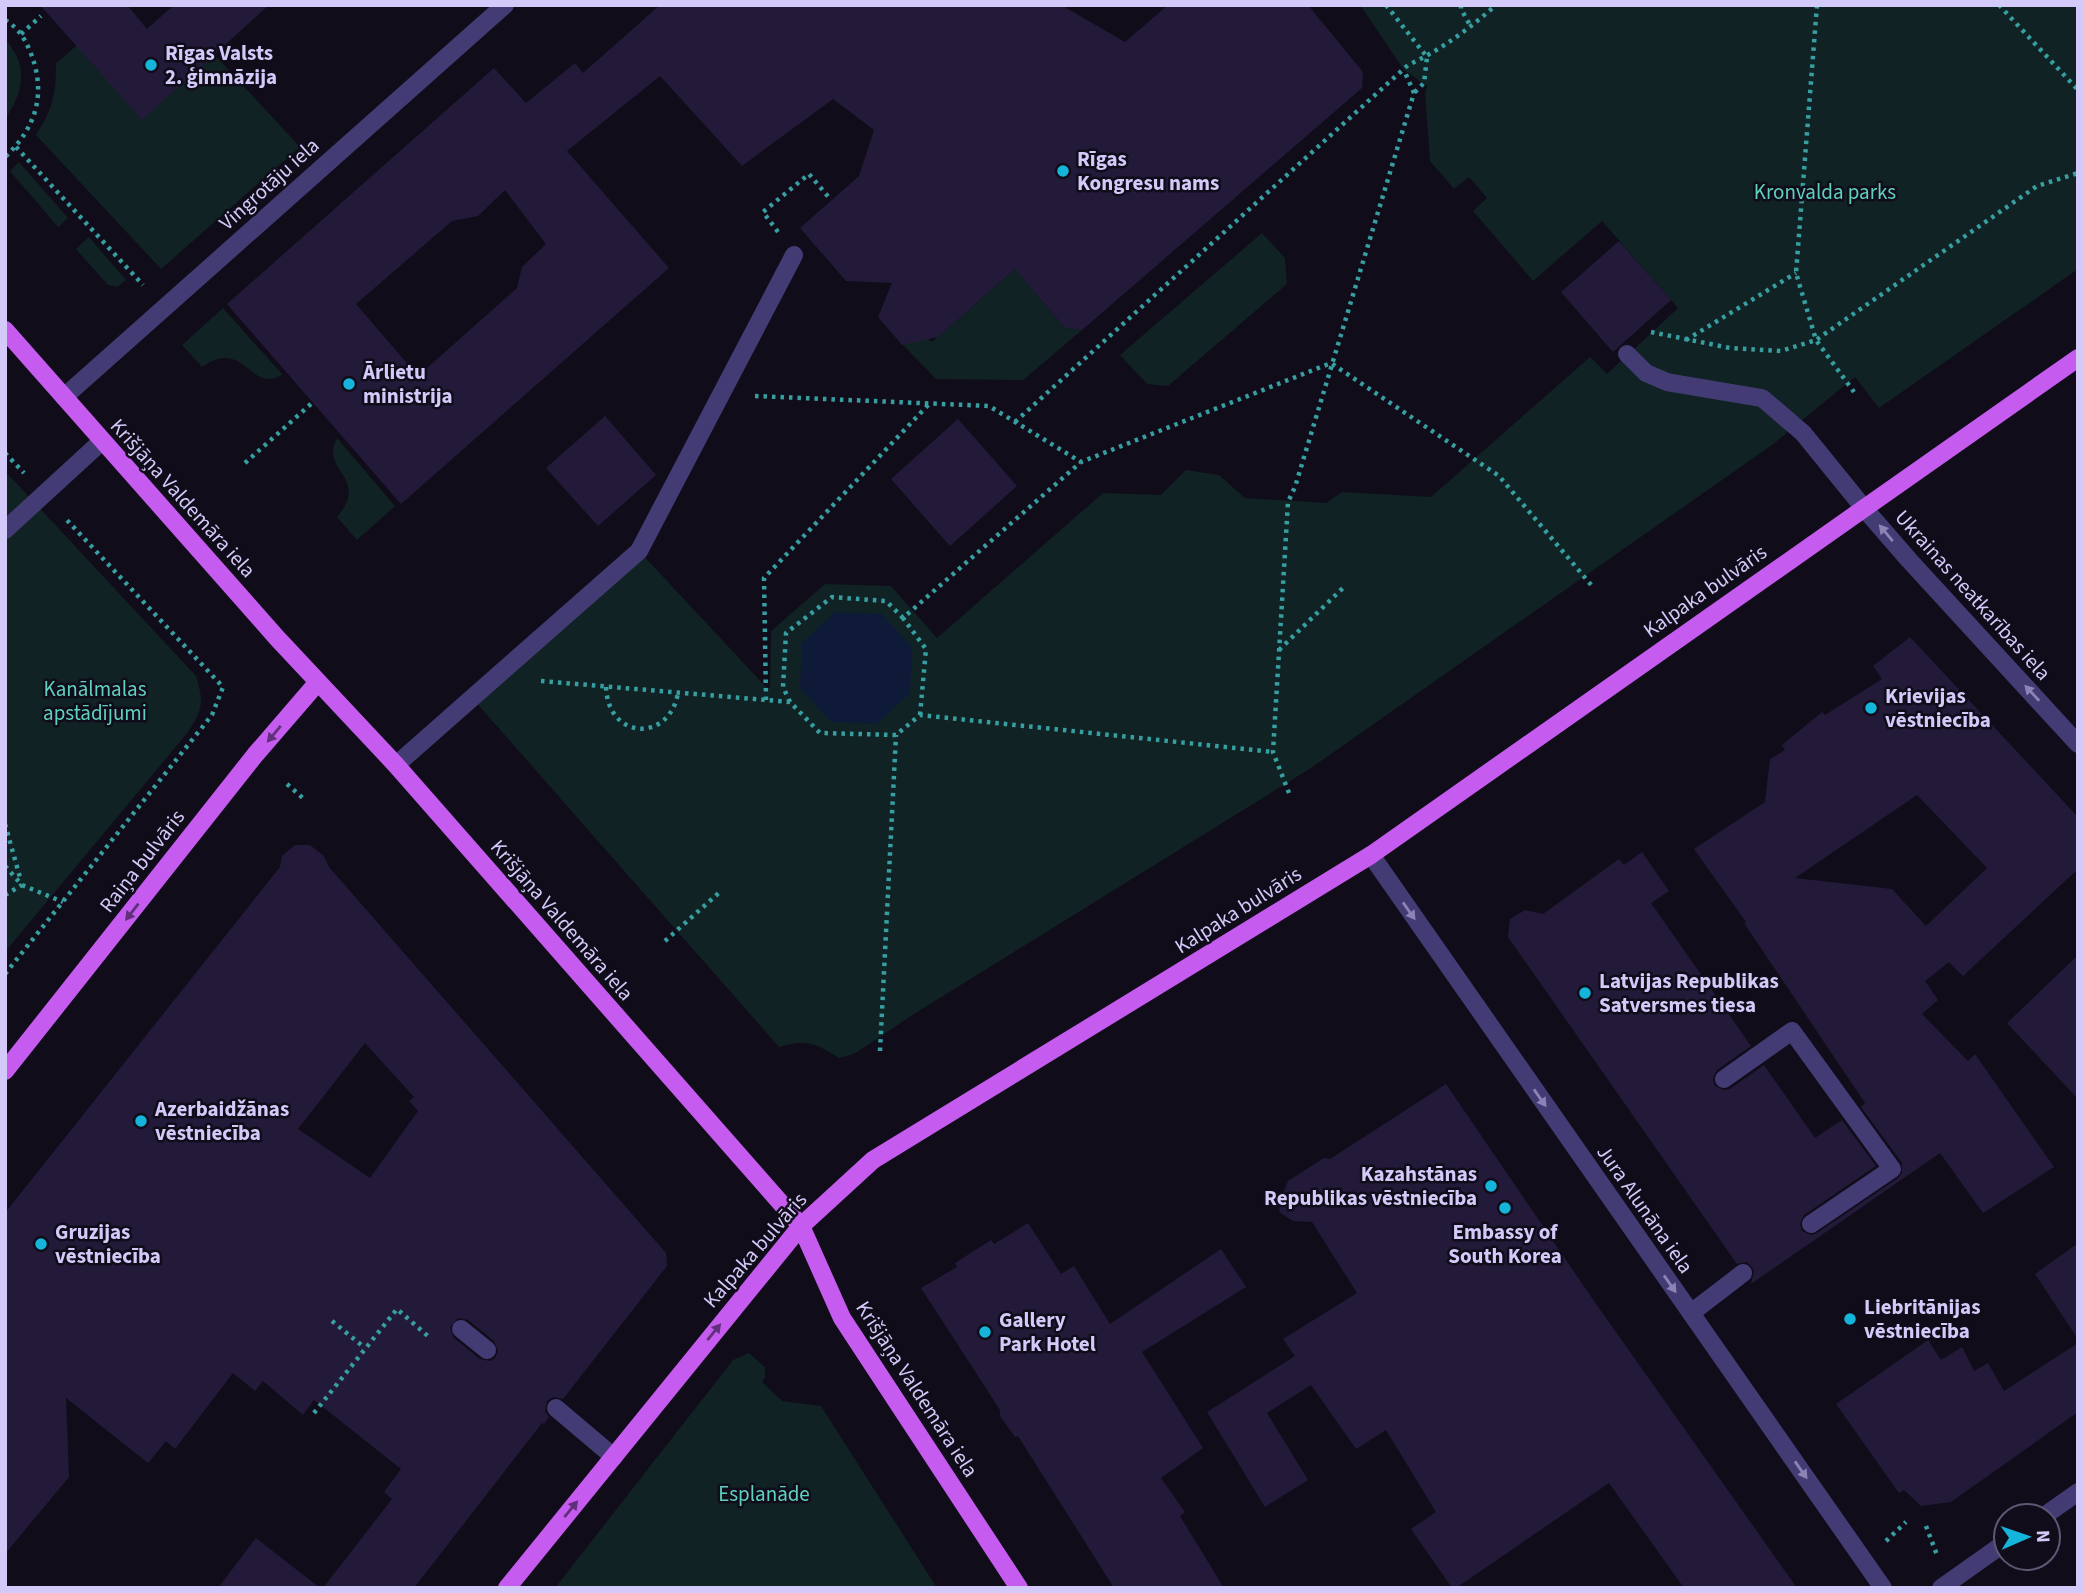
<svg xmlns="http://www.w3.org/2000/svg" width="2083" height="1593" font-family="'Source Sans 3',sans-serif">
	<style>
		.green { fill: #102223 }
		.water { fill: #0e1a37 }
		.building { fill: #231a39; fill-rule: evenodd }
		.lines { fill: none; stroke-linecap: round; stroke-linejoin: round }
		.path { stroke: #379ea1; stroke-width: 4.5; stroke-dasharray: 3.5 5; stroke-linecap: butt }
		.lane { stroke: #433c74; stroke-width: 18 }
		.street { stroke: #433c74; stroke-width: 18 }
		.primary { stroke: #c55cef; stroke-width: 18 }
		.oneway { fill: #8c83b7 }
		.oneway2 { fill: #61307a }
		.poi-dot { fill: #15b5db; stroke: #100c1a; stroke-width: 2.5 }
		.labels { text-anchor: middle; stroke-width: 5; stroke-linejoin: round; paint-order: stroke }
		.poi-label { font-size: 21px; font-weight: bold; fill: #d4cafa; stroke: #100c1a; text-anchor: start }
		.street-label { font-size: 21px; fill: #d4cafa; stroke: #100c1a }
		.park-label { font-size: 21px; fill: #5fd1bf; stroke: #100c1a }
	</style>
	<rect width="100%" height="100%" fill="#100c1a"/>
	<!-- green -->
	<g class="green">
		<path d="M1360,5H2078V269L1879,408L1855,377L1772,445L1311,768L914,1014L854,1054L839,1058C815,1043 807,1039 779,1047L473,699L639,551L766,687L770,688L771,631L825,584L891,586L937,638L1103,493L1161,495L1186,470L1219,475L1245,498L1326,503L1342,492L1431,497L1590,357L1607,374L1678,308L1602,221L1533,281L1473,211L1487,198L1469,177L1454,189L1430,161L1425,93L1427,86L1404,70Z"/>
		<path d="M5,39C29,66 24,91 5,119Z"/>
		<path d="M81,42L214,54L300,147L161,269L36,135C53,109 56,93 56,63Z"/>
		<path d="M19,162L68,218L58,227L10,171Z"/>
		<path d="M1262,233L1285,258L1287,284L1168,386L1147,384L1120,355Z"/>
		<path d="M89,237L126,280L117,287L108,285L76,249Z"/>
		<path d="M1030,256L1036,294L1065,328L1082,330L1023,380L936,379L903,345L922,334L932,342Z"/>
		<path d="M223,308L282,374H283C250,396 246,336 202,367L182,345Z"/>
		<path d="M337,438L395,506L357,540L337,517C371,478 319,470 337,438Z"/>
		<path d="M5,471L196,676C204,702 203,709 188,732L5,952Z"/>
		<path d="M749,1353L765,1367V1377L762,1382L782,1401L821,1406L937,1588H555L733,1360Z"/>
	</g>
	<!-- water -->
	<path class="water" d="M835,612L882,614L912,648L910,693L876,724L831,722L800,688L802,643Z"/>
	<!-- building -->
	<g class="building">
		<path d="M40,5H127L147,29L174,5H269L142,120Z"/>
		<path d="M660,5H1061L1125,42L1168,5H1308L1363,72L1362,88L1082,330L1065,328L1015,269L938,337L902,345L878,317L892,283L846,281L800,228L859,176L874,130L833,99L742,166L660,76L567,151L669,268L401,504L227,304L494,68L526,103L575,63L583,73ZM505,190L546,244L522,267L517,288L418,376L356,304L452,221L478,216Z"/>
		<path d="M1619,241L1671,300L1613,352L1561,292Z"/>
		<path d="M605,416L656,475L598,526L546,468Z"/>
		<path d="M958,419L1017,486L950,546L891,479Z"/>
		<path d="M1910,637L2078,817V869L1963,976L1949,962L1925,981L1938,1000L1922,1014L1968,1061L1975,1054L2054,1167L1983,1213L1940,1153L1751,1284L1754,1272L1752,1267L1747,1262L1737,1264L1508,937L1510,919L1525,910L1543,914L1619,859L1624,865L1642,852L1669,891L1651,903L1751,1046L1717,1070L1713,1079L1715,1086L1724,1090L1730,1089L1764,1065L1815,1138L1842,1120L1876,1166L1804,1215L1800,1224L1802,1231L1811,1235L1817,1233L1898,1178L1902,1173V1163L1861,1107L1865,1103L1744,923L1746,922L1694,849L1765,802L1770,759L1785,750L1782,745L1822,712L1825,715L1882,679L1873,666ZM1917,795L1987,868L1926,926L1892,889L1795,878Z"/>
		<path d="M295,845H310L324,856L329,867L666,1253L667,1266L563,1399L553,1397L547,1401L545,1411L549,1417L544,1424L542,1423L414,1588H323L392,1499L384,1492L401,1469L314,1400L303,1415L263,1381L255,1391L233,1373L175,1449L166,1441L148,1463L66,1398L69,1477L5,1554V1213L280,867L282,856ZM365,1043L414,1097L409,1101L418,1111L370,1178L298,1129ZM458,1318L468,1320L494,1341L498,1351L495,1358L490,1361L480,1359L454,1338L450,1327Z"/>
		<path d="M2078,955V1099L2007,1023Z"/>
		<path d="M1446,1084L1594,1301L1797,1588H1684L1609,1483L1456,1588H1452L1411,1529L1436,1512L1386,1430L1356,1449L1311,1385L1267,1413L1308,1480L1265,1507L1207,1412L1295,1356L1283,1339L1357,1293L1312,1222L1293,1221L1279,1212L1281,1199L1288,1181L1324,1158L1330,1159Z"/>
		<path d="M1028,1223L1061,1274L1074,1266L1110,1324L1221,1249L1246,1287L1142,1352L1203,1448L1161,1478L1185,1512L1180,1516L1224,1588H1114L1018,1436L1015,1437L1000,1416V1410L921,1288L957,1267L955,1263L991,1240L994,1244Z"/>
		<path d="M2078,1243V1339L2035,1274Z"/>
		<path d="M1928,1340L1941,1360L1962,1347L1974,1371L1988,1363L2004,1391L2078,1343V1412L1951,1502L1921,1506L1904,1490L1899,1493L1836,1404Z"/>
		<path d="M256,1538L320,1588H218Z"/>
	</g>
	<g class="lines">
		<!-- path -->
		<g class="path">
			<path d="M1386,5L1427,57L1424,83L1414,93"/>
			<path d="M1461,5V9L1471,27"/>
			<path d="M1817,5L1796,273L1816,340L2037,186L2078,173"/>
			<path d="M1999,5L2078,90"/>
			<path d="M5,20C17,27 24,37 29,49C47,90 38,126 5,157"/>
			<path d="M21,34L41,16"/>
			<path d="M16,147L143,285"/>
			<path d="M778,232L763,212L809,174L831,200"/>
			<path d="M1651,332L1730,348L1781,351L1816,340L1854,392"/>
			<path d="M1686,340L1796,273"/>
			<path d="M755,396L989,406L1081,462"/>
			<path d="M1015,422L1408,65C1441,50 1469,29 1496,5"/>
			<path d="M5,453L24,473"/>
			<path d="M245,463L312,403"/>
			<path d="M1279,650L1346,585"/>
			<path d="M541,681L790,702L820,733L896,735L920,715L1273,752"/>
			<path d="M606,687C608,740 669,743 678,693"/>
			<path d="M766,700L764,578L930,403"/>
			<path d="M790,702L783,687L786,633L832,597L886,601L903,618"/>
			<path d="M920,715L926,649L903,618L1081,462L1331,363L1499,476L1592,586"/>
			<path d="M287,784L305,800"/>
			<path d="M1289,793L1273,752L1288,502L1295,487L1414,93L1404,70"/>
			<path d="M5,824L21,881"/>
			<path d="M5,866L22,885L63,902"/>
			<path d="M5,895L22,885"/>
			<path d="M665,941L721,891"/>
			<path d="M5,974L212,715L223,687L65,518"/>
			<path d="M880,1051L896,735"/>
			<path d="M332,1321L365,1348"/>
			<path d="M314,1413L397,1309L429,1337"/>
			<path d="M1926,1526L1937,1555"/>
			<path d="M1886,1541L1906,1522"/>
		</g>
		<!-- lane -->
		<g class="lane">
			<path d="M1627,354L1646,373L1667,382L1762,398L1803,433L1863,507"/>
			<path d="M64,397L505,5"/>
			<path d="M5,530L102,441"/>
			<path d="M396,765L639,551L794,255"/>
			<path d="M1724,1079L1792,1031L1892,1169L1811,1224"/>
			<path d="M1691,1313L1743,1273"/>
			<path d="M461,1329L487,1350"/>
			<path d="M556,1408L614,1457"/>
		</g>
		<!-- street -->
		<g class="street">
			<path d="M1863,507L1909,560L2078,744"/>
			<path d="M1371,855L1883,1588"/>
			<path d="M2044,1516L2078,1492"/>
			<path d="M1941,1588L2006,1542"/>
		</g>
		<!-- primary -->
		<g class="primary">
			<path d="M5,330L277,638L396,765L801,1226L842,1318L1019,1588"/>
			<path d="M5,1071L255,755L318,682"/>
			<path d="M507,1588L801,1226L873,1160L1371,855L2078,358"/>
		</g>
	</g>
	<!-- one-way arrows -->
	<defs><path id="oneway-solid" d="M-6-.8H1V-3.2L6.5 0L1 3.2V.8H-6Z" transform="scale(1.75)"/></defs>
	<g class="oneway">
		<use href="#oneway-solid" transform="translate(1886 533) rotate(-130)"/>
		<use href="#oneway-solid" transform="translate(2032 693) rotate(-133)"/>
		<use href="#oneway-solid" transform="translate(1409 911) rotate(55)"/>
		<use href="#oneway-solid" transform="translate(1540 1098) rotate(55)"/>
		<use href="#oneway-solid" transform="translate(1670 1284) rotate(55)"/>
		<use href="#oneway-solid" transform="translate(1801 1470) rotate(55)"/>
	</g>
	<g class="oneway2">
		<use href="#oneway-solid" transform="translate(274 734) rotate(130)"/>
		<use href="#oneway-solid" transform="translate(132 912) rotate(128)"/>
		<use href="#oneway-solid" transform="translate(714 1332) rotate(-51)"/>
		<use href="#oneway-solid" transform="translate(571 1509) rotate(-51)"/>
	</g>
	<!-- markers -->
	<g class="poi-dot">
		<circle cx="151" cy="65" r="7"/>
		<circle cx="1063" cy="171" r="7"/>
		<circle cx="349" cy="384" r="7"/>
		<circle cx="1871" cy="708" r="7"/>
		<circle cx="1585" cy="993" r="7"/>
		<circle cx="141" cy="1121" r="7"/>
		<circle cx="1491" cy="1186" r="7"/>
		<circle cx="1505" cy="1208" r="7"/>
		<circle cx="41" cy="1244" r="7"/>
		<circle cx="1850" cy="1319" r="7"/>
		<circle cx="985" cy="1332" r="7"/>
	</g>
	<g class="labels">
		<!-- poi labels -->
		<g class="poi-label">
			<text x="165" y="60">Rīgas Valsts<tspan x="165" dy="24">2. ģimnāzija</tspan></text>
			<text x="1077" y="166">Rīgas<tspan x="1077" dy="24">Kongresu nams</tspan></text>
			<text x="363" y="379">Ārlietu<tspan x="363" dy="24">ministrija</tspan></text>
			<text x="1885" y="703">Krievijas<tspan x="1885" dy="24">vēstniecība</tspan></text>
			<text x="1599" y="988">Latvijas Republikas<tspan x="1599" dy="24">Satversmes tiesa</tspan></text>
			<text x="155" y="1116">Azerbaidžānas<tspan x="155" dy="24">vēstniecība</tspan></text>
			<text x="1477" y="1181" text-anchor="end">Kazahstānas<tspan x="1477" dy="24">Republikas vēstniecība</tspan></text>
			<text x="55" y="1239">Gruzijas<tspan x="55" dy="24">vēstniecība</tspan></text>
			<text x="1505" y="1239" text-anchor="middle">Embassy of<tspan x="1505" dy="24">South Korea</tspan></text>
			<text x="1864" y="1314">Liebritānijas<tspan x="1864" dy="24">vēstniecība</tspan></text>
			<text x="999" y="1327">Gallery<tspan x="999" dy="24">Park Hotel</tspan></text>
		</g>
		<!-- street labels -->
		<g class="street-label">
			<text transform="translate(269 184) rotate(-42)" y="7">Vingrotāju iela</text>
			<text transform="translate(183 498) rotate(48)" y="7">Krišjāņa Valdemāra iela</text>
			<text transform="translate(1705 591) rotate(-35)" y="7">Kalpaka bulvāris</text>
			<text transform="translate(1973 595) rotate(48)" y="7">Ukrainas neatkarības iela</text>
			<text transform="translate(142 861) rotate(-52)" y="7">Raiņa bulvāris</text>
			<text transform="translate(1238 910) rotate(-32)" y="7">Kalpaka bulvāris</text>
			<text transform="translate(562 920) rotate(49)" y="7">Krišjāņa Valdemāra iela</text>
			<text transform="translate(1645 1209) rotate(55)" y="7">Jura Alunāna iela</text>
			<text transform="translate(755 1250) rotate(-49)" y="7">Kalpaka bulvāris</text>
			<text transform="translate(917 1389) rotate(57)" y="7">Krišjāņa Valdemāra iela</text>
		</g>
		<!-- park labels -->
		<g class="park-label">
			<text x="1825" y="199">Kronvalda parks</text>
			<text x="95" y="696">Kanālmalas<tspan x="95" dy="24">apstādījumi</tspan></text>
			<text x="764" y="1501">Esplanāde</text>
		</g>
	</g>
	<!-- border -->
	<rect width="2083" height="1593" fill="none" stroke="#d4cafa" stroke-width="14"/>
	<!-- north arrow -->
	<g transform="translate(2027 1537) rotate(88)"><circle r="33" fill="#100c1a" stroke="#5e5874" stroke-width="2"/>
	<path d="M0-5L12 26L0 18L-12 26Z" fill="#15b5db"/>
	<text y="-10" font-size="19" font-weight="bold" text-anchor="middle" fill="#d4cafa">N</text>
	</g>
</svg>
